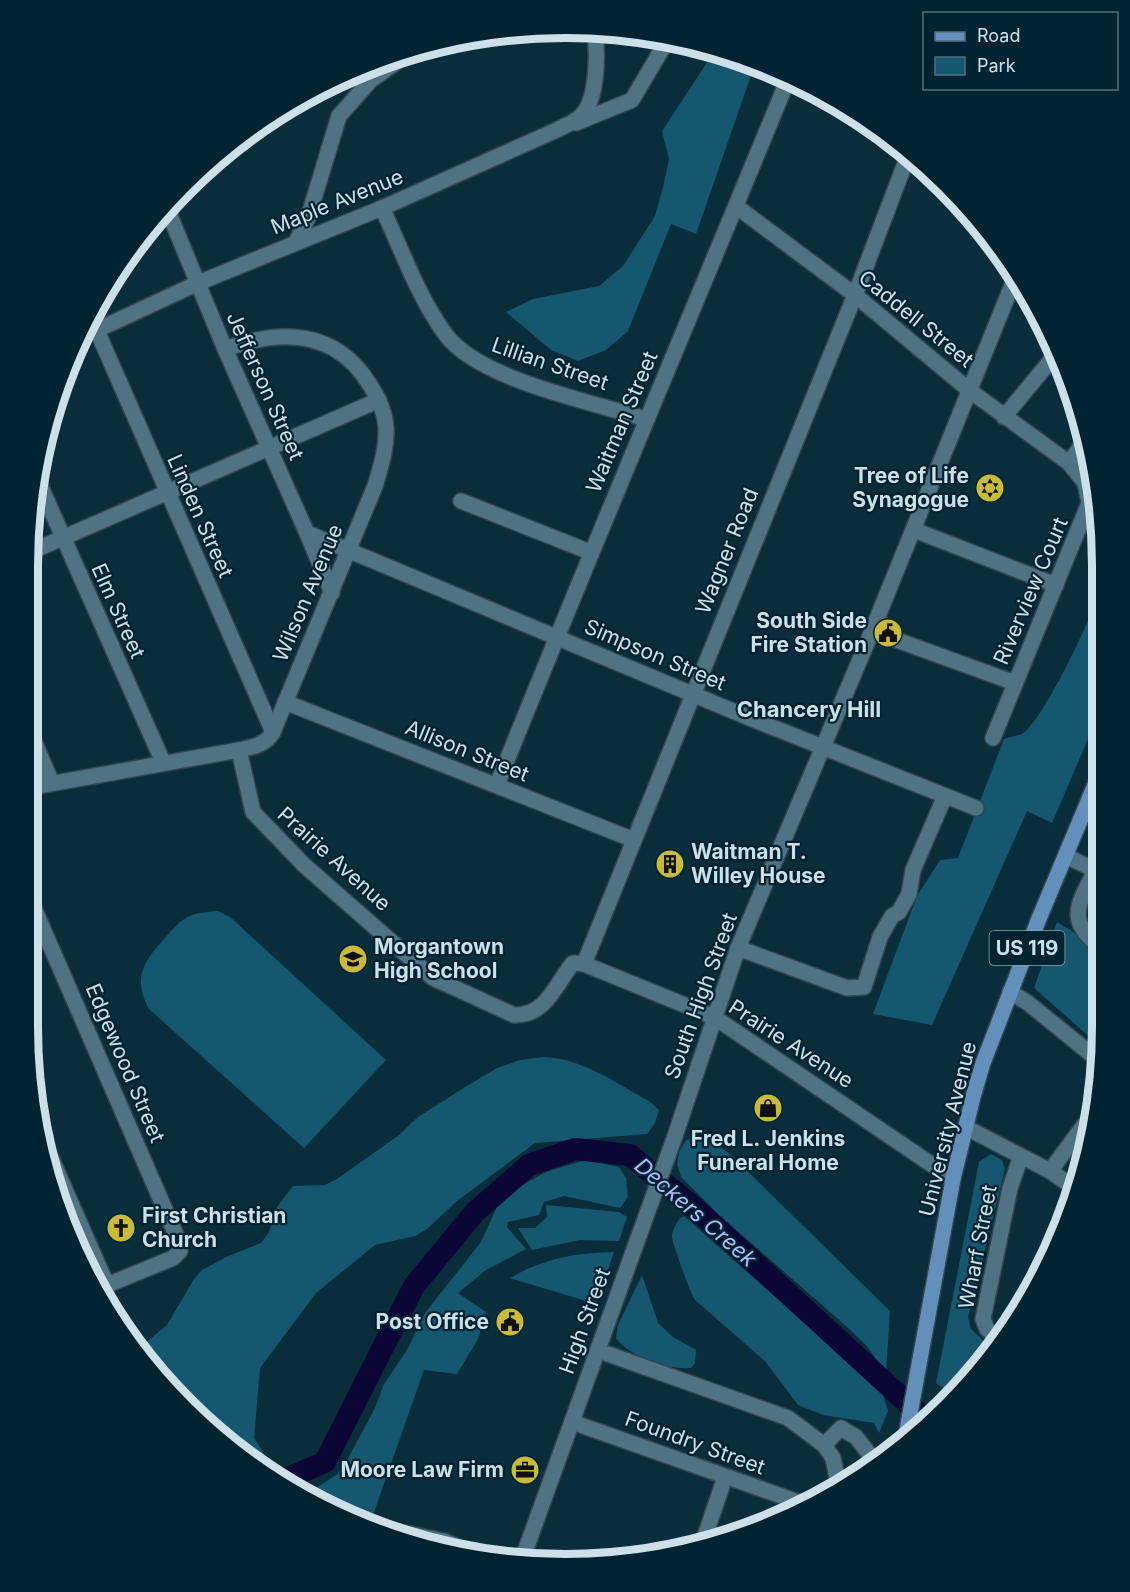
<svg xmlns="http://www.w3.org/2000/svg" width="1130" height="1592" font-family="Inter,sans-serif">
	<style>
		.green { fill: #15576f }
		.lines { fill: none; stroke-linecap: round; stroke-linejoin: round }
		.river { stroke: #0c0636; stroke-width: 22 }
		.minor-casing { stroke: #31464f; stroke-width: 18 }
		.major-casing { stroke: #31464f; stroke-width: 18 }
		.minor { stroke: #507384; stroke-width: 15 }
		.major { stroke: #6390bb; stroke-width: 15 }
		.labels { text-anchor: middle; stroke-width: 4.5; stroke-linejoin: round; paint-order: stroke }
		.shield { fill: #002331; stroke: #90a7b2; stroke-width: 1.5 }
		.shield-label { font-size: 20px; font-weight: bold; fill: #cde0e9 }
		.street-label { font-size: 21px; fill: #cde0e9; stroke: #002331 }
		.poi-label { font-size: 21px; font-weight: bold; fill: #cde0e9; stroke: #002331; text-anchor: end }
		.neighbourhood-label { font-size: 22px; font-weight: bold; fill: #cde0e9; stroke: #002331 }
		.water-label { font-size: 22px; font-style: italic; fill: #b1b9fb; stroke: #002331 }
		.rim { fill: none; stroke: #cde0e9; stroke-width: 8 }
	</style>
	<rect width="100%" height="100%" fill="#092d3b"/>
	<!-- green -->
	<g class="green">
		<path d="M709,47L755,64L696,234L671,224L628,331L606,350L578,361L551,350L506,312L533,299L599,286L623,266L655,216L663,187L669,159L662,131L712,55Z"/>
		<path d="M1099,593L1100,711L1052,823L1027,811L932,1025L873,1014L917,896L940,860L958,858L1004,739C1009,737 1017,736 1022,734C1043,721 1091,619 1099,593Z"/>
		<path d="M218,911L230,917L386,1060L304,1148L149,1009C132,977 144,961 165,938C172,930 180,920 190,916C198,912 209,912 218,911Z"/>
		<path d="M1057,922L1101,949L1102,1048L1034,988Z"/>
		<path d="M544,1057C582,1058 617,1084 649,1101L659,1110L655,1123L647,1134L535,1143L457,1201L427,1229L415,1236L375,1245L316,1293L260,1368L254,1438L262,1450L266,1463L264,1467L211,1432L138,1349L167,1325L194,1279L202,1270L226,1257L261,1243L269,1232L277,1207L293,1186L325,1185L337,1179L399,1135L418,1117L462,1089L497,1068L520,1060Z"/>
		<path d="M698,1136L711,1140L732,1156L890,1311L886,1373L866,1345L846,1326L719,1215L681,1177L677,1164L679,1152L686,1140Z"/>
		<path d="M991,1154L1002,1160L1005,1169L968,1317L971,1329L985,1342L953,1395L936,1383L979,1162Z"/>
		<path d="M585,1160L619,1167L626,1178L628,1197L620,1208L564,1196L544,1202L539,1215L508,1222L507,1227L526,1249L486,1270L458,1293L486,1312L478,1339L457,1374L424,1370L374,1512L366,1521L327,1510L305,1495L336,1475L345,1464L375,1408L384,1384L407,1350L425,1313L481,1242L500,1200L511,1191L546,1172Z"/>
		<path d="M546,1205L619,1212L627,1217L619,1241L580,1240L532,1250L518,1228H535L547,1217Z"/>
		<path d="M684,1216L882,1392L888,1411L879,1433L874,1423L823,1415L798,1405L765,1361L695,1300C691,1295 673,1245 672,1237C672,1231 676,1224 679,1219Z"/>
		<path d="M614,1252L596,1304L510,1278C545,1258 574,1253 614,1252Z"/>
		<path d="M642,1275L658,1323L673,1337L696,1350L695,1363L691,1368C669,1370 629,1357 616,1338L618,1325Z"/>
	</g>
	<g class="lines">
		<!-- river -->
		<path class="river" d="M283,1480L325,1462L414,1286L475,1212L529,1165L575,1149L630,1155L696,1209L928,1422"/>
		<!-- minor casing -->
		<g class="minor-casing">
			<g id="minor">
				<path d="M576,123L632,100L668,39"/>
				<path d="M737,207L855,295L969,390L1069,463L1085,483L1089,503L993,738"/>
				<path d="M382,208C402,250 418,297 446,335C480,380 592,402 646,419"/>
				<path d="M168,211L225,349L307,533L752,719L976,808"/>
				<path d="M296,242L308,218L339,116L370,81L412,51"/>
				<path d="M91,317L273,732"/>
				<path d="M84,336L198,283L382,208L559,129C566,125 574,122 580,117C599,100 597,51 595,28"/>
				<path d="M1004,417L1056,354"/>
				<path d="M1069,463L1083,443"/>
				<path d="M36,476L163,762"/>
				<path d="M461,501L590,552"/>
				<path d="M914,530L1056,585"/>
				<path d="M307,533L332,593"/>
				<path d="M28,553L379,400"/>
				<path d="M872,631L1015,683"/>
				<path d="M285,702L634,840"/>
				<path d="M27,725L52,783"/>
				<path d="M239,750L253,812L304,865L433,978L514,1015C546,1016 555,985 573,963L584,964L714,1017L953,1179"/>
				<path d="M497,785C592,548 692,313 789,77"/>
				<path d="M27,788L239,750C253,747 266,745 273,732L375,486C381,466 387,448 386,427C385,412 378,397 370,385C336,329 280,329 225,349"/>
				<path d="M1066,856L1101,873"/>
				<path d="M1095,871C1077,906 1066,921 1101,948"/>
				<path d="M27,892L180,1244V1251L173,1258L100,1288"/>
				<path d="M738,948L847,988L864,987L880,937L892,916L899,912L909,894L913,870L945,796"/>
				<path d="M584,964L855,295L909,153"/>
				<path d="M1010,992L1028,1003L1102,1063"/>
				<path d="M965,1127L1050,1171L1076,1189"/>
				<path d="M41,1135L107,1285"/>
				<path d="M1050,1171L1094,1112"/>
				<path d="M1000,1341L987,1329L983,1319L1010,1188L1021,1156"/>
				<path d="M608,1354L788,1418L824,1445L833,1458L838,1483"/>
				<path d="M572,1422L804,1504"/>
				<path d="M824,1445L841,1428L856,1437L874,1460"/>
				<path d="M400,1532L444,1541L483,1557"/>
				<path d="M703,1542L725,1477"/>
				<path d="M522,1560L675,1136L738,948L872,631L1015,278"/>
			</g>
		</g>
		<!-- major casing -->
		<g class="major-casing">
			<path id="major" d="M905,1441L953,1179L973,1097L983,1063L1038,921L1100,773"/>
		</g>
		<!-- minor -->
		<use href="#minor" class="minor"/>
		<!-- major -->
		<use href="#major" class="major"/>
	</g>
	<!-- icons -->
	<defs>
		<g id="synagogue-disc" transform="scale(1.5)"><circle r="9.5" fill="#c9ba3a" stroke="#002331"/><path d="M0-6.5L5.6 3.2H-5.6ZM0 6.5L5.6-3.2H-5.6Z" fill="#111"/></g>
		<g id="civic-disc" transform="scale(1.5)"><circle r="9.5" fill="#c9ba3a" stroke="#002331"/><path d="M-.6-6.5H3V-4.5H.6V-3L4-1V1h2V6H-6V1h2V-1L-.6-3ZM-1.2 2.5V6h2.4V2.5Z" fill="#111"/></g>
		<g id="building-disc" transform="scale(1.5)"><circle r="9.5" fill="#c9ba3a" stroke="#002331"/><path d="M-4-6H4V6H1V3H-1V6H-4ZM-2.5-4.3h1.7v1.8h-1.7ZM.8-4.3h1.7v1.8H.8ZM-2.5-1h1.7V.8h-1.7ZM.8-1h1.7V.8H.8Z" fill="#111"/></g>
		<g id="school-disc" transform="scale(1.5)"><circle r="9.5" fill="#c9ba3a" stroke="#002331"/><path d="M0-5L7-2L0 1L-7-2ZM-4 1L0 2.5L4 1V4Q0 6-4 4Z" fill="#111"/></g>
		<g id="shop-disc" transform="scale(1.5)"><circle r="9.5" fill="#c9ba3a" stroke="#002331"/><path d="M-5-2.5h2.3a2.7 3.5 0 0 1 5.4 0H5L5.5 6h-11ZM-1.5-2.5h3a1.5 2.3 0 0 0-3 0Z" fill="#111"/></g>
		<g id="church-disc" transform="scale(1.5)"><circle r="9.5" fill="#c9ba3a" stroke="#002331"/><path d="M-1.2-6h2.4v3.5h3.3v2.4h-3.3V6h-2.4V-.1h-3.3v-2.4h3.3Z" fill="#111"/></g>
		<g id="office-disc" transform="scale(1.5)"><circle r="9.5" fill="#c9ba3a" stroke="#002331"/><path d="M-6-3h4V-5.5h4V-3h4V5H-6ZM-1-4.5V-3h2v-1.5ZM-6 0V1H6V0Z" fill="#111"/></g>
	</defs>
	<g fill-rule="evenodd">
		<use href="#synagogue-disc" x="990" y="488"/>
		<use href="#civic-disc" x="888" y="633"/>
		<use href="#building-disc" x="670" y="864"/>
		<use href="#school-disc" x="353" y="959"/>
		<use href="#shop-disc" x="768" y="1108"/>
		<use href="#church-disc" x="121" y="1228"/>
		<use href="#civic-disc" x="510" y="1322"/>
		<use href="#office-disc" x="525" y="1470"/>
	</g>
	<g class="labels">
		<!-- shield labels -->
		<rect class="shield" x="989.5" y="931" width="75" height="34" rx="4.5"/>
		<g class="shield-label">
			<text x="1027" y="955">US 119</text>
		</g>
		<!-- street labels -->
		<g class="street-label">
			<text transform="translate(337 202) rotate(-22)" y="7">Maple Avenue</text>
			<text transform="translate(916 319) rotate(39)" y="7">Caddell Street</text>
			<text transform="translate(550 364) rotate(19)" y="7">Lillian Street</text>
			<text transform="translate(265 386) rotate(66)" y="7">Jefferson Street</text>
			<text transform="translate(622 422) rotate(-67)" y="7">Waitman Street</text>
			<text transform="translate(200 516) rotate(66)" y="7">Linden Street</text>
			<text transform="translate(727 551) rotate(-68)" y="7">Wagner Road</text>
			<text transform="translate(1031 591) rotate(-67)" y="7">Riverview Court</text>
			<text transform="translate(308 593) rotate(-67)" y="7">Wilson Avenue</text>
			<text transform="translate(118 611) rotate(66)" y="7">Elm Street</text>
			<text transform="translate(655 655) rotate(23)" y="7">Simpson Street</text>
			<text transform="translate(467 751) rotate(22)" y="7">Allison Street</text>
			<text transform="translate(334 859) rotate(42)" y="7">Prairie Avenue</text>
			<text transform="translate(701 996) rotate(-70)" y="7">South High Street</text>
			<text transform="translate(791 1044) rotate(33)" y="7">Prairie Avenue</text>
			<text transform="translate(125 1063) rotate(67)" y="7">Edgewood Street</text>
			<text transform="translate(948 1129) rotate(-76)" y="7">University Avenue</text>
			<text transform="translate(978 1247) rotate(-79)" y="7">Wharf Street</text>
			<text transform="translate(585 1321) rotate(-70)" y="7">High Street</text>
			<text transform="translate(695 1443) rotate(20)" y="7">Foundry Street</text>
		</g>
		<!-- poi labels -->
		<g class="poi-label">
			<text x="969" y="483">Tree of Life<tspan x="969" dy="24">Synagogue</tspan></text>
			<text x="867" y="628">South Side<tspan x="867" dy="24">Fire Station</tspan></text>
			<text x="691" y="859" text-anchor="start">Waitman T.<tspan x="691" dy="24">Willey House</tspan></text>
			<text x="374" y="954" text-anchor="start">Morgantown<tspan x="374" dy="24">High School</tspan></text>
			<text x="768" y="1146" text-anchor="middle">Fred L. Jenkins<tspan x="768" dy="24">Funeral Home</tspan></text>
			<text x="142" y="1223" text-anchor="start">First Christian<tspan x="142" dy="24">Church</tspan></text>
			<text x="489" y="1329">Post Office</text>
			<text x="504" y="1477">Moore Law Firm</text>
		</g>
		<!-- neighbourhood labels -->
		<g class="neighbourhood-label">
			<text x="809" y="717">Chancery Hill</text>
		</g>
		<!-- water labels -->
		<g class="water-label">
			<text transform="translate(696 1212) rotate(41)" y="8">Deckers Creek</text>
		</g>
	</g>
	<!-- crop -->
	<path d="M0 0H1130V1592H0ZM565 38H565A527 527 0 0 1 1092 565V1027A527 527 0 0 1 565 1554H565A527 527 0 0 1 38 1027V565A527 527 0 0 1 565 38Z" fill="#002331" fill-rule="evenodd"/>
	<path class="rim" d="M565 38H565A527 527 0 0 1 1092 565V1027A527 527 0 0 1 565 1554H565A527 527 0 0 1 38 1027V565A527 527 0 0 1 565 38Z"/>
	<!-- legend -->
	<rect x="923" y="12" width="195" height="78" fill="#002331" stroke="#526f7b" stroke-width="1.5"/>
	<rect x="935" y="32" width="30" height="9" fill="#6390bb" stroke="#526f7b" stroke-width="1.5"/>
	<text x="977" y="42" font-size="18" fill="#cde0e9">Road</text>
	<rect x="935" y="57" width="30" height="18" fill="#15576f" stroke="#526f7b" stroke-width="1.5"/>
	<text x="977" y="72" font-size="18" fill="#cde0e9">Park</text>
</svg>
